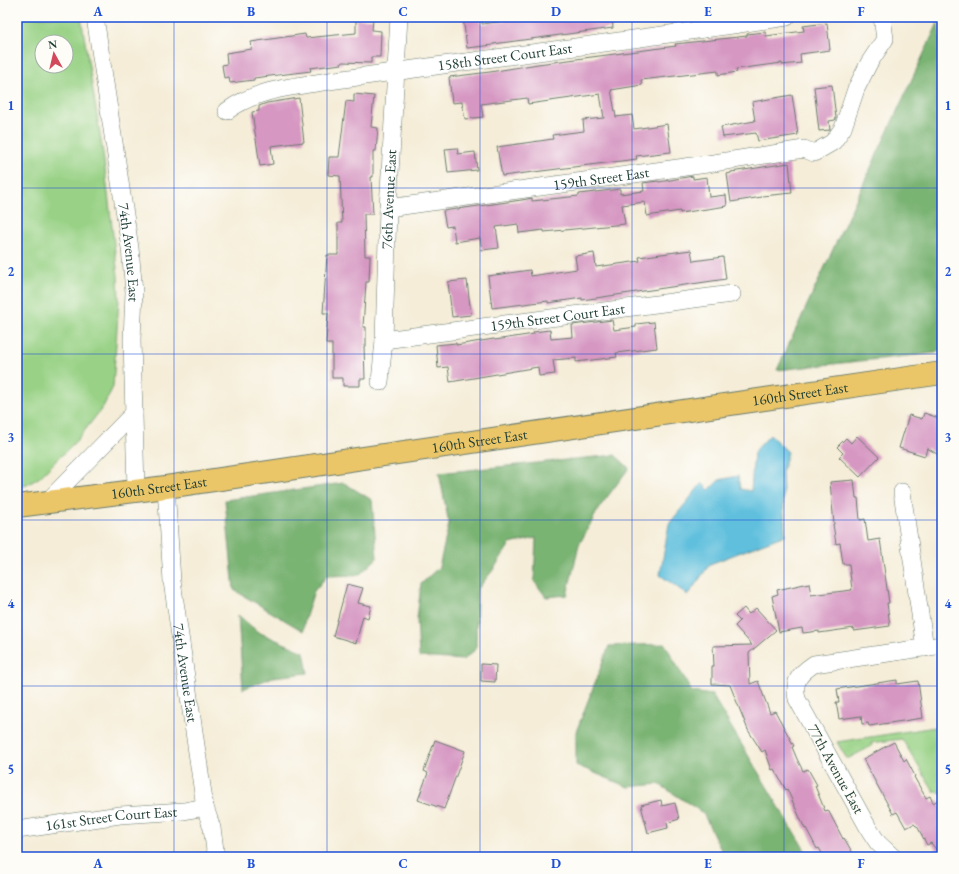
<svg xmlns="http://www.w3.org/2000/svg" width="959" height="874" font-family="'EB Garamond',serif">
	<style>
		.green { fill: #99d286; stroke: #5c885d; fill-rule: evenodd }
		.forest { fill: #7ab473; stroke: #4c7854 }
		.water { fill: #5fbfdd; stroke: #3f7e88 }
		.building { fill: #d697c2 }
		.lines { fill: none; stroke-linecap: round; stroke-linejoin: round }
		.minor-casing { stroke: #6a7b6d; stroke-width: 18 }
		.major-casing { stroke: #6a7b6d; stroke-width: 24 }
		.minor { stroke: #fff; stroke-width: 17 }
		.major { stroke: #ebc669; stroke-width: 22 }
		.grid { fill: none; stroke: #1d4ed8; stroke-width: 1; stroke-opacity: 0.55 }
		.labels { text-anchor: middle; stroke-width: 3; stroke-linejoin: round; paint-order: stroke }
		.street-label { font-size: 15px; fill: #1f3d34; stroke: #fdfcf7 }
		.neatline { fill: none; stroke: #1d4ed8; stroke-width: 1.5 }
		.grid-label { font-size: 13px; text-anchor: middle; font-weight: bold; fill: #1d4ed8 }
	</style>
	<rect width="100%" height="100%" fill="#fdfcf7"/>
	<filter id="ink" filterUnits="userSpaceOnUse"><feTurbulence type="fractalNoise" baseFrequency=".025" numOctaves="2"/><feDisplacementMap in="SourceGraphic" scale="8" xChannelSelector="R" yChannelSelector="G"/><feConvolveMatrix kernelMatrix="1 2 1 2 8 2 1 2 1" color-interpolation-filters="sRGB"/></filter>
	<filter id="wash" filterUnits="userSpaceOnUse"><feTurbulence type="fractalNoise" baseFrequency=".012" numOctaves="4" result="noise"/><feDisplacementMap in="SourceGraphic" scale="16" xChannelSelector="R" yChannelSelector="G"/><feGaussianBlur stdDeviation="0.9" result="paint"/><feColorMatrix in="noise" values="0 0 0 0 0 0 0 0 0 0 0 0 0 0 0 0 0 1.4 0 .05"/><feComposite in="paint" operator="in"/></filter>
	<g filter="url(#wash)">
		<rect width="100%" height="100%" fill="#f5edd8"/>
		<!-- green -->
		<g class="green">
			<path d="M17,17H81L103,153L118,276L119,299L113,387L103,407L78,439L40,477L27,485L17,487ZM42,42H66V66H42Z"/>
			<path d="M942,726V793L934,792L902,739L871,743L872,746L847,759L837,742Z"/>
		</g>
		<!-- forest -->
		<g class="forest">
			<path d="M938,23L942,52V350L935,353L777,370Z"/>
			<path d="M615,455L629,468L599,508L579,545L567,595L546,597L534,581L536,538L510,544L493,570L477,590L476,649L463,660L419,657L417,619L421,584L439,567L449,524L439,473Z"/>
			<path d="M344,483L372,500L377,558L359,575L327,576L314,591L305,619L303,631L234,590L225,500Z"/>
			<path d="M238,615L258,632L304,652L308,673L273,677L243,689Z"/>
			<path d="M665,644L692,692L712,695L809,857H723V854L703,813L659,784L628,787L576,765V732L609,646Z"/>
		</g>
		<!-- water -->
		<path class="water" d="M770,435L788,452L782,472L785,535L710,564L688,595L660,575L669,524L702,483L709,490L719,480L738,476L740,489L751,491L754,452Z"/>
		<g id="blocks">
			<!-- building -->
			<g class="building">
				<path d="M463,17H481L482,24L505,21V17H612L613,28L493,44V45L467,48Z"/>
				<path d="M356,19H373L372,30L381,31L380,57H371V63L342,62V64L310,68L311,71L254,78V80L230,83L229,77L224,78L222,65L227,64L226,53L252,49L251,42L305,34L306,38L356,33Z"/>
				<path d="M827,23L830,50L800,54L801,63L782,65V63L736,69L737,72L718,75V71L641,80L642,85L611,90L616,117L632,115L634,129L667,124L671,152L636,156L637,159L502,176L497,147L553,139L552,135L584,131L583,120L604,118L600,94L528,104L527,98L481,104L483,117L465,119L462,102L452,103L449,77L490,72L538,64L676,46L675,44L747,36V34L765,32L766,36L804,31L803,26Z"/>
				<path d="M832,85L836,118L835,120L829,121L830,130L819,131L814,87Z"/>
				<path d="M354,94L374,96L371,127L378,128L376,151H373V177H371L373,214H364L365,256H370L369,282H366L363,327H366V346H364L365,379H360V386H343V378H332V344H326L328,313H323L327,255H338V223H342L340,176L328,175L329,157H339L346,101L354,102Z"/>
				<path d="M792,95L798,135L758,141L756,133L723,137L721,127L755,121L752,102Z"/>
				<path d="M299,98L304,142L271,146L273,164L260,166L252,112L259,111V106L267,103Z"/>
				<path d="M457,148L458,154L475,152L477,170L448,173L445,149Z"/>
				<path d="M789,163L792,193L762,196V197L731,202L727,174L731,173V172Z"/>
				<path d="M693,176V179L707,177L709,197L726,195L727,206L680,213V211L647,216L645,202L622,205L625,224L544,232V230L519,233L518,224L496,227L499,248L482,250L480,238L455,242L453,226L446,227L443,211L522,200L532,198V201L579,196V194L620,189V194L644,191L643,183L658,181L659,182Z"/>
				<path d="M691,250L693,261L723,257L726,279L582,300V298L548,303V301L492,308L488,276L530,270L531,276L577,269L575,256L594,253L596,267L640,261L639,257Z"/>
				<path d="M467,280L471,315L452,317L448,282Z"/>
				<path d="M612,320L614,330L636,327V324L654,322L657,348L616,353L617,357L576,362V358L553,360L555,374L539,376L538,367L450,382L448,367L438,368L436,345L456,343V345L494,339L495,340L534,334L533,332L550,330L551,339L573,337L572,325Z"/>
				<path d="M924,413L942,419V457L927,448L925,456L899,448L909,415L922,419Z"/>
				<path d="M857,436L879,457L860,477L839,457L843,453L837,447L846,438L851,443Z"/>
				<path d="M854,480L856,498H858L860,520L865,519L868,541L880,539L889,603H887L890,626L854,631V628L819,633V631L803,633L802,628L779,632L772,596L778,594L777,590L809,583L811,595L852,590L849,564H843L840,543L836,544L833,524H834L830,482Z"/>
				<path d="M347,584L363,588L358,603L371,606L368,618L363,616L356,643L333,636Z"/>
				<path d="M744,608L749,614L756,608L776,630L749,653L750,684L758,681L770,713L775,711L794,746L792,747L797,759L803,771L808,769L817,785L815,786L825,811L828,810L843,839L844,838L855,857H824L819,848L817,849L806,828L805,829L787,789L786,790L774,769L772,770L765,750L762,752L748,730L730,685L712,684V666H714L713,646L752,645L735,626L740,621L735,616Z"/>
				<path d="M481,664L496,665L495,682L481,681Z"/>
				<path d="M897,680V684L918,681L923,718L869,726L868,723L862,724L861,716L839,719L836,702H839L837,689Z"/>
				<path d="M435,740L465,751L444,809L418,800L428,773L424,771Z"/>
				<path d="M894,742L904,761L906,759L915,776L914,777L926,798L930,796L933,803L938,800L942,808V857L931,843L927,845L917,826H916L914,824L906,828L897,812L893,814L863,759Z"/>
				<path d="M661,800L662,806L675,803L679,819L667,823L668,828L648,833L641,805Z"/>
			</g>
		</g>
	</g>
	<g filter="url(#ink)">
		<use href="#blocks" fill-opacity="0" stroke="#6a7b6d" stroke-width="1"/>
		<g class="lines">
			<!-- minor casing -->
			<g class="minor-casing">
				<g id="minor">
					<path id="s1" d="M95,17L130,248L134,292L132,340L136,490"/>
					<path id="s2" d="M227,111C257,88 300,86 336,80C374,75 412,69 450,64C562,49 675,34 787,17"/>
					<path id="s3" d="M388,208L707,164L804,149L814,153L833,142L843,128L856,89L869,63L885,39L882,17"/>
					<path id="s4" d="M384,340L732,294"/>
					<path id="s5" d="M380,382L384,340L388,208L399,17"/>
					<path id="s6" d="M166,487L172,581L205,807L212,828L216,857"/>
					<path d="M902,492L925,648"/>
					<path d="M47,502L134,413"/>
					<path id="s7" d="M17,830L120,815L184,811L205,807"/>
					<path d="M893,857L878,843L870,831L797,699C793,681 799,674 814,664L942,645"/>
				</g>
			</g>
			<!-- major casing -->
			<g class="major-casing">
				<g id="major">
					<path id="s8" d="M17,506L166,487L942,373"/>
				</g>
			</g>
			<!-- minor -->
			<use href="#minor" class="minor"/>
			<!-- major -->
			<use href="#major" class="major"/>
		</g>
	</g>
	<!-- grid -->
	<path class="grid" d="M174,17V857M327,17V857M480,17V857M632,17V857M784,17V857M17,188H942M17,354H942M17,520H942M17,686H942"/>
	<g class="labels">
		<!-- street labels -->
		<g class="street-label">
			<text dy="5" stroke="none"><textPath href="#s2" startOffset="285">158th Street Court East</textPath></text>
			<text dy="5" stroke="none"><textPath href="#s3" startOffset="215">159th Street East</textPath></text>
			<text dy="5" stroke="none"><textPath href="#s5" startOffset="183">76th Avenue East</textPath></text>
			<text dy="5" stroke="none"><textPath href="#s1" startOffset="238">74th Avenue East</textPath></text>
			<text dy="5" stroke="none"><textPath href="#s4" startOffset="175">159th Street Court East</textPath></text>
			<text dy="5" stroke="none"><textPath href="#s8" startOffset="791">160th Street East</textPath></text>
			<text dy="5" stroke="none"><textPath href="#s8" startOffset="467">160th Street East</textPath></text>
			<text dy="5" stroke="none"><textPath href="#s8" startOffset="143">160th Street East</textPath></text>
			<text dy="5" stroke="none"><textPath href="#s6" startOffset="187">74th Avenue East</textPath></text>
			<text transform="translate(836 769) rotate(61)" y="5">77th Avenue East</text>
			<text dy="5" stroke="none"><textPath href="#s7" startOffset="95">161st Street Court East</textPath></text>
		</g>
	</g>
	<!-- margin -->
	<rect width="959" height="874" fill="none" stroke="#fdfcf7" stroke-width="44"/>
	<!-- north arrow -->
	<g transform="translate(54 54) rotate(352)"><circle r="19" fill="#fdfcf7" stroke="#a4b0a9"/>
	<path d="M0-3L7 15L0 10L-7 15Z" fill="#d1495b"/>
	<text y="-6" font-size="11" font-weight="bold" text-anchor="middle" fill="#1f3d34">N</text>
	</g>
	<rect x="22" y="22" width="915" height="830" class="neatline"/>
	<g class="grid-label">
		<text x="98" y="16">A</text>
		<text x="251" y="16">B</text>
		<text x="403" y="16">C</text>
		<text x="556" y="16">D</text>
		<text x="708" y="16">E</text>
		<text x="861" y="16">F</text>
		<text x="11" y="110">1</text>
		<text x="948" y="110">1</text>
		<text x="11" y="276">2</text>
		<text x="948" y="276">2</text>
		<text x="11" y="442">3</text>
		<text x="948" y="442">3</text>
		<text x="11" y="608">4</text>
		<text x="948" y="608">4</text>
		<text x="11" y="774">5</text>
		<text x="948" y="774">5</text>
		<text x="98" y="868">A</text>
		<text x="251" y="868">B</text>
		<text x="403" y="868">C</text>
		<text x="556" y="868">D</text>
		<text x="708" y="868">E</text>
		<text x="861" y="868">F</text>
	</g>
</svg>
